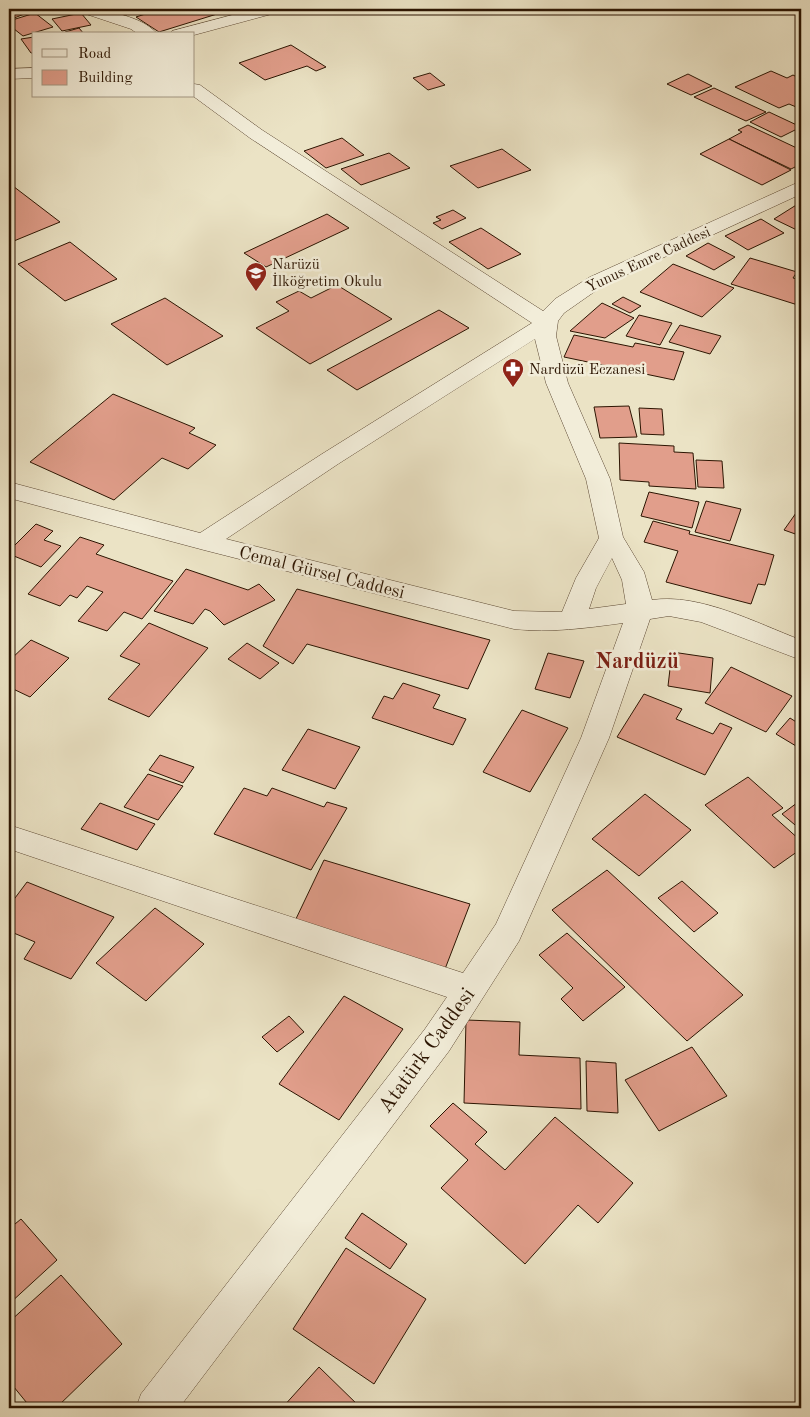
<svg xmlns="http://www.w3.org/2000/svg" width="810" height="1417" font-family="'Old Standard TT',serif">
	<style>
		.building { fill: #e19e8b; stroke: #2c1502 }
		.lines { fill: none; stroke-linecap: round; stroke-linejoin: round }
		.minor-casing { stroke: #5c4833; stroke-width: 1 }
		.minor { fill: #f2edd9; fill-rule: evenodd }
		.labels { text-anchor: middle; stroke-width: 5; stroke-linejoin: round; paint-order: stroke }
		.far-street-label { font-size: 15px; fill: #2c1502; stroke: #f2edd9 }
		.far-poi-label { font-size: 15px; fill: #2c1502; stroke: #f2edd9; text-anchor: start }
		.street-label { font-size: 18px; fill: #2c1502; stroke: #f2edd9 }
		.near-street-label { font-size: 21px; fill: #2c1502; stroke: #f2edd9 }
		.district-label { font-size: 22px; font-weight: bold; fill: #7a1f14; stroke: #f2edd9 }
	</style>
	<rect width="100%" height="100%" fill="#ebe3c5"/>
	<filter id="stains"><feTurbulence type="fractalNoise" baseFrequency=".004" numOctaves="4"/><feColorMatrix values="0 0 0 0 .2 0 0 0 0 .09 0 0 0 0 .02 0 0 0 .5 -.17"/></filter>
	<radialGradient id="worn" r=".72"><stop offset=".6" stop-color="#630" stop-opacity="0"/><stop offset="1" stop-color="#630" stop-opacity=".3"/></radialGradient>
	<!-- building -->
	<g class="building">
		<path d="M9,9H19L27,13L9,20Z"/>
		<path d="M116,9H140L142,10L126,15Z"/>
		<path d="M161,9H209L217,14L159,32L136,17Z"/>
		<path d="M35,13L53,27L23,36L9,25V21Z"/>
		<path d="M81,13L91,25L62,31L52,19Z"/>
		<path d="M79,28L84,34H67L65,32Z"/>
		<path d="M34,37V53H31L21,39Z"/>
		<path d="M291,45L326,67L316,71L307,66L265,80L239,63Z"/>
		<path d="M771,71L787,78L793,75L801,79V109L789,104L779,108L735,87Z"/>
		<path d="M430,73L445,85L428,90L413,78Z"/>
		<path d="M688,74L712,86L691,95L667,84Z"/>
		<path d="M714,88L766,112L746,121L694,97Z"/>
		<path d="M769,112L801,127L781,137L750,122Z"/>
		<path d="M748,125L801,150V164L791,169L729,139L742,132L738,130Z"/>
		<path d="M342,138L364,155L326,168L304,151Z"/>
		<path d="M729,139L791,170L762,185L700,154Z"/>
		<path d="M502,149L531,170L478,188L450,166Z"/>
		<path d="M389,153L410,168L361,185L341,169Z"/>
		<path d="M9,183L60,222L9,243Z"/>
		<path d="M801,202V232L774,219Z"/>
		<path d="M453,210L466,218L442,229L433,223L441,220L436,217Z"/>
		<path d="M327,214L349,228L266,267L244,253Z"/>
		<path d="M761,219L784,233L748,250L725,236Z"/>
		<path d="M481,228L521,254L488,269L449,242Z"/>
		<path d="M70,242L117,279L65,301L18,264Z"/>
		<path d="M708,243L735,257L714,270L686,256Z"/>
		<path d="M750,258L797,272L793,278L801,280V306L731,284Z"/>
		<path d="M673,264L734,288L702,317L640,292Z"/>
		<path d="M337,285L392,319L310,364L256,328L289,311L276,302L299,291L311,298Z"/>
		<path d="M623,297L641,306L630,313L612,304Z"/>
		<path d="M165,298L223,336L167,365L111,324Z"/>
		<path d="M602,303L634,318L605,338L570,331Z"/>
		<path d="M439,310L469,328L357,390L327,370Z"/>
		<path d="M639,315L672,323L660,345L626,336Z"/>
		<path d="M680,325L721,336L710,354L669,342Z"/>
		<path d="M574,335L633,347L635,343L684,352L674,380L564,357Z"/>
		<path d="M113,394L195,428L189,433L216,445L188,469L162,458L114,500L30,462Z"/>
		<path d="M629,406L637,437L600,438L594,407Z"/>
		<path d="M639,408L662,409L664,435L641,434Z"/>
		<path d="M619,443L674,446V452L693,453L696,489L649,486V482L620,480Z"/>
		<path d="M696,460L722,461L724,488L698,487Z"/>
		<path d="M649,492L699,502L692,528L641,516Z"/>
		<path d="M706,501L741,509L730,541L695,532Z"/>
		<path d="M801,506V536L784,530Z"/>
		<path d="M653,521L690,531L689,534L774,555L765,585L758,584L751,604L666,582L678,551L644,542Z"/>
		<path d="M36,524L53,531L44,540L61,546L41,567L9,554V551Z"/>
		<path d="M80,537L104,545L96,554L173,581L142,619L124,612L107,631L78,621L103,592L87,586L77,598L70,595L60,606L28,594Z"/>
		<path d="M186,569L248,590L259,584L275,600L224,625L210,611L205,609L193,624L154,611Z"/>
		<path d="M297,589L490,640L468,689L307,644L293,664L263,646Z"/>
		<path d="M149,623L208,648L149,717L108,699L140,664L120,656Z"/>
		<path d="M31,640L69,658L30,697L9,687V661Z"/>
		<path d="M247,643L279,663L260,679L228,659Z"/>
		<path d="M672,652L713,658L710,693L668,686Z"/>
		<path d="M548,653L584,661L570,698L535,689Z"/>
		<path d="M731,667L792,696L766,732L705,703Z"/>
		<path d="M403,683L440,695L433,708L466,719L453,745L372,718L384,696L393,699Z"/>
		<path d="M644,694L682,709L676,719L713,734L720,723L732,728L705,775L617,737Z"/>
		<path d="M522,710L568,728L530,792L483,772Z"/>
		<path d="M790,718L801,725V749L776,734Z"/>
		<path d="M308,729L360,747L335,789L282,770Z"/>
		<path d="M160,755L194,767L183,783L149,770Z"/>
		<path d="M148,774L183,786L158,820L124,807Z"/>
		<path d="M748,777L783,808L772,815L801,841V849L774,868L705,805Z"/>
		<path d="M244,788L267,796L272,788L324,807L327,802L347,808L311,870L214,834Z"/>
		<path d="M645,794L691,830L639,876L592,839Z"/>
		<path d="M801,800V830L782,814Z"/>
		<path d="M100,803L155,824L137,850L81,829Z"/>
		<path d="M324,860L470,904L445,969L294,923Z"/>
		<path d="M607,870L743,995L687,1041L552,910Z"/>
		<path d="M682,881L718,913L694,932L658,898Z"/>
		<path d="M27,882L114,917L71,979L24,959L35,942L9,931V906Z"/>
		<path d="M155,908L204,944L146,1001L96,963Z"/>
		<path d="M567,933L625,987L583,1021L561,999L573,988L539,955Z"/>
		<path d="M344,996L403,1029L339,1120L279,1084Z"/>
		<path d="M289,1016L304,1032L277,1052L262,1037Z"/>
		<path d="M466,1020L520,1022L519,1055L580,1058L581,1109L464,1103Z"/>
		<path d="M692,1047L727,1096L659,1131L625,1080Z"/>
		<path d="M586,1061L616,1063L618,1113L587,1111Z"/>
		<path d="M453,1103L487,1132L475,1144L505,1170L555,1117L633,1183L598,1223L578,1205L525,1264L441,1188L468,1160L430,1126Z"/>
		<path d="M362,1213L407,1244L390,1269L345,1238Z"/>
		<path d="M21,1219L57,1260L9,1304V1229Z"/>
		<path d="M346,1248L426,1299L374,1384L293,1329Z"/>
		<path d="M61,1275L122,1344L56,1408H31L9,1381V1322Z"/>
		<path d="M319,1367L361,1408H282Z"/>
	</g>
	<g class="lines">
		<!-- minor casing -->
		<g class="minor-casing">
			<g id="minor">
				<path d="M78,9C99,8 144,16 157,34H138L131,29L80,12Z"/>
				<path d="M255,9H281L279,12L194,35L170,34L172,31Z"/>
				<path d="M34,68V78L9,79V69Z"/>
				<path d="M194,84L200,85L262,130L543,311L555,299L590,277L801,181V194L604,285L564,313L558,321L556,336L568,383L610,479L623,537L644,572L652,600C700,593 756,623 801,640V660L701,622L669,616L650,619L609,738L519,941L449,1051L179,1408H136L141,1394L425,1029L447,997L9,849V825L463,973L496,924L581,738L623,623C586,628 551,633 514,629L204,550L9,498V482L200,533L322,454L532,323L250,138L193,96ZM535,339L546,383L586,479L599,538L576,578L562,612L514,611L226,539L338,464ZM612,558L622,580L626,604L589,609L596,588Z"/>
			</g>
		</g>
		<!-- minor -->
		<use href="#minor" class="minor"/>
	</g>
	<!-- icons -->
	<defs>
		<g id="school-pin" transform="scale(1.125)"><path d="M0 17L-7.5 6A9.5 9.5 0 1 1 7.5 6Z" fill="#8f2418" stroke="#f2edd9"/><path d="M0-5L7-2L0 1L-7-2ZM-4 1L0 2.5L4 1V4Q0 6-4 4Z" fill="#fff"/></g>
		<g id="pharmacy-pin" transform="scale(1.125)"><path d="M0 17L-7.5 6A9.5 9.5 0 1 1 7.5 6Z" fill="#8f2418" stroke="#f2edd9"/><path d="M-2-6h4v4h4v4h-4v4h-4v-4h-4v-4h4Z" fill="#fff"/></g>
	</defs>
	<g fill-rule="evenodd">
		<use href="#school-pin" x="256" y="273"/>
		<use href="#pharmacy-pin" x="513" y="369"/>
	</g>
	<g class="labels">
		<!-- far-street labels -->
		<g class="far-street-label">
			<text transform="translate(648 259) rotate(-25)" y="5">Yunus Emre Caddesi</text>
		</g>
		<!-- far-poi labels -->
		<g class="far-poi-label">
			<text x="272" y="269">Narüzü<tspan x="272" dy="17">İlköğretim Okulu</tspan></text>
			<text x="529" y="374">Nardüzü Eczanesi</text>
		</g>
		<!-- street labels -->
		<g class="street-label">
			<text transform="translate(322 572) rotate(14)" y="6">Cemal Gürsel Caddesi</text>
		</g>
		<!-- near-street labels -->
		<g class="near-street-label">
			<text transform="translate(426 1050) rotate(-54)" y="7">Atatürk Caddesi</text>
		</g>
		<!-- district labels -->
		<g class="district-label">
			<text x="637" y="668">Nardüzü</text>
		</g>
	</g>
	<!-- margin -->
	<rect width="810" height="1417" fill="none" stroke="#ebe3c5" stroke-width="30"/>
	<rect x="10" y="10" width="790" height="1397" fill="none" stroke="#2c1502" stroke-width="2.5"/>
	<rect x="15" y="15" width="780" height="1387" fill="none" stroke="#2c1502"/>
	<!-- legend -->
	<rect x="32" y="32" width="162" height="65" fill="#f2edd9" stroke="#a39783"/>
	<rect x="42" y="49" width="25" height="8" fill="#f2edd9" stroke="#a39783"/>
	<text x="78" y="58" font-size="15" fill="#2c1502">Road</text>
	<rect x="42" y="70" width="25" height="15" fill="#e19e8b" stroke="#a39783"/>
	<text x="78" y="82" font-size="15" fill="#2c1502">Building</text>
	<rect width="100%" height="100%" filter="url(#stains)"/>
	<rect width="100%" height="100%" fill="url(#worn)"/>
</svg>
